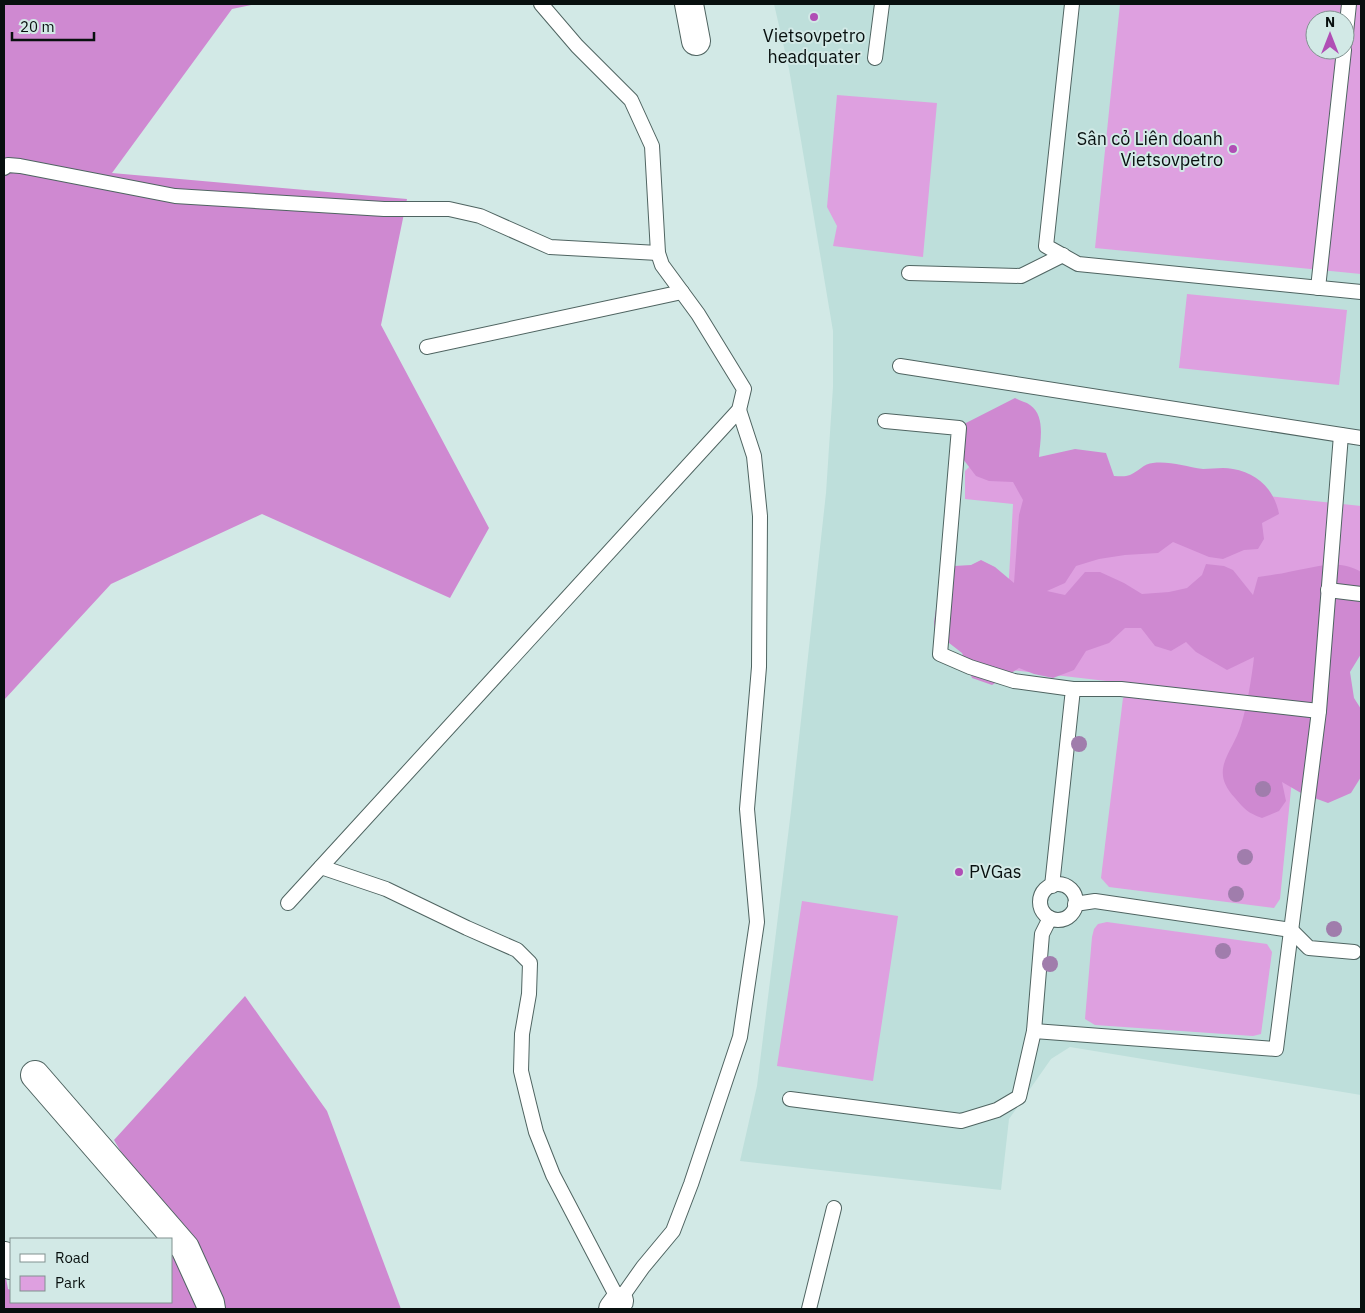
<svg xmlns="http://www.w3.org/2000/svg" width="1365" height="1313" font-family="'IBM Plex Sans',sans-serif">
	<style>
		.built { fill: #bedfdb; fill-rule: evenodd }
		.green { fill: #dea0e0; fill-rule: evenodd }
		.forest { fill: #cf89d1 }
		.lines { fill: none; stroke-linecap: round; stroke-linejoin: round }
		.service-casing { stroke: #4f6461; stroke-width: 16 }
		.minor-casing { stroke: #4f6461; stroke-width: 30 }
		.service { stroke: #fff; stroke-width: 14 }
		.minor { stroke: #fff; stroke-width: 28 }
		.tree { fill: #a07dac }
		.poi-dot { fill: #b04eb5; stroke: #d2e9e6; stroke-width: 2 }
		.labels { text-anchor: middle; stroke-width: 4; stroke-linejoin: round; paint-order: stroke }
		.poi-label { font-size: 18px; fill: #08100f; stroke: #d2e9e6 }
	</style>
	<rect width="100%" height="100%" fill="#d2e9e6"/>
	<!-- built -->
	<path class="built" d="M774,4H1361V1095L1070,1047L1051,1059L1009,1119L1001,1190L740,1161L757,1086L791,811L826,493L833,387V331L789,69ZM1315,20H1345V50H1315Z"/>
	<!-- green -->
	<g class="green">
		<path d="M1120,4H1361V274L1095,248ZM1315,20H1345V50H1315Z"/>
		<path d="M837,95L937,103L923,257L833,246L837,226L827,207Z"/>
		<path d="M1187,294L1347,310L1339,385L1179,368Z"/>
		<path d="M972,464L1361,506V577L1304,704L1004,669L1013,504L965,499V471Z"/>
		<path d="M1129,694L1292,714L1298,720L1280,899L1274,908L1109,887L1101,878L1123,698Z"/>
		<path d="M802,901L898,916L873,1081L777,1066Z"/>
		<path d="M1107,922L1267,944L1272,952L1261,1034L1253,1036L1095,1025L1085,1019L1092,937L1094,929L1098,924Z"/>
	</g>
	<!-- forest -->
	<g class="forest">
		<path d="M4,4H256L232,9L112,173L407,199L381,325L489,528L450,598L262,514L111,584L4,700Z"/>
		<path d="M1015,398C1020,401 1026,402 1030,405C1046,416 1040,441 1039,457L1075,449L1106,453L1114,476C1119,476 1125,477 1130,475C1138,472 1144,463 1153,463C1170,461 1186,467 1203,469C1213,469 1223,467 1233,469C1257,473 1275,490 1279,514L1262,523L1264,539L1258,549L1244,550L1223,559L1209,557L1173,542L1158,553L1125,555L1099,559L1076,566L1065,583L1047,591L1065,595L1085,572H1100L1124,583L1142,594L1169,592L1187,588L1202,575L1206,564L1224,566L1233,570L1253,595L1258,577C1270,575 1282,574 1293,571C1317,567 1338,558 1361,572V654L1350,672L1354,698L1361,709V777L1351,793L1328,803L1301,793L1282,782L1286,801L1279,811L1262,818C1248,813 1244,809 1235,798C1208,769 1233,753 1241,725C1247,707 1252,676 1254,657L1227,670L1196,652L1186,642L1171,651L1155,646L1141,628H1125L1109,643L1086,651L1074,670L1053,678L1034,674L1019,668L992,685L972,678L962,653L935,632L934,622L939,590L954,566L971,565L981,560L995,567L1014,583L1019,515L1023,500L1013,482L989,481L976,476L963,459L964,424Z"/>
		<path d="M245,996L327,1111L401,1309H4V1267L8,1289L11,1290V1302H171L172,1239L114,1140Z"/>
	</g>
	<g class="lines">
		<!-- service casing -->
		<g class="service-casing">
			<g id="service">
				<path d="M1072,4L1046,246L1078,264L1361,292"/>
				<path d="M1345,42L1349,4"/>
				<path d="M875,58L882,4"/>
				<path d="M4,168L8,165L20,166L175,196L384,209H449L480,216L550,247L658,253"/>
				<path d="M909,273L1021,276L1063,255"/>
				<path d="M1318,288L1344,50"/>
				<path d="M427,347L682,292"/>
				<path d="M900,366L1361,438"/>
				<path d="M885,421L959,428L940,654L970,667L1014,681L1073,689L1052,886"/>
				<path d="M1328,590L1361,594"/>
				<path d="M1073,689H1121L1319,711"/>
				<path d="M321,867L386,889L467,928L517,950L530,963L529,994L522,1034L521,1071L529,1104L536,1132L553,1175L619,1301L643,1267L673,1231L691,1184L740,1037L757,922L747,809L759,667L760,516L754,456L739,410"/>
				<circle cx="1058" cy="902" r="18"/>
				<path d="M288,903L739,410L744,389L698,314L662,265L658,253L652,146L631,100L577,46L541,4"/>
				<path d="M1075,904L1095,901L1291,930L1309,948L1354,952"/>
				<path d="M1034,1031L1276,1049L1319,711L1341,435"/>
				<path d="M790,1099L961,1121L997,1110L1019,1097L1034,1031L1042,934L1050,918"/>
				<path d="M809,1309L834,1208"/>
			</g>
		</g>
		<!-- minor casing -->
		<g class="minor-casing">
			<g id="minor">
				<path d="M689,4L696,41"/>
				<path d="M35,1075L185,1248L210,1303L211,1309"/>
				<path d="M4,1256L11,1265"/>
				<path d="M613,1309L619,1301"/>
			</g>
		</g>
		<!-- service -->
		<use href="#service" class="service"/>
		<!-- minor -->
		<use href="#minor" class="minor"/>
	</g>
	<!-- trees -->
	<g class="tree">
		<circle cx="1079" cy="744" r="8"/>
		<circle cx="1263" cy="789" r="8"/>
		<circle cx="1245" cy="857" r="8"/>
		<circle cx="1236" cy="894" r="8"/>
		<circle cx="1334" cy="929" r="8"/>
		<circle cx="1223" cy="951" r="8"/>
		<circle cx="1050" cy="964" r="8"/>
	</g>
	<!-- markers -->
	<g class="poi-dot">
		<circle cx="814" cy="17" r="5"/>
		<circle cx="1233" cy="149" r="5"/>
		<circle cx="959" cy="872" r="5"/>
	</g>
	<g class="labels">
		<!-- poi labels -->
		<g class="poi-label">
			<text x="814" y="42">Vietsovpetro<tspan x="814" dy="21">headquater</tspan></text>
			<text x="1223" y="145" text-anchor="end">Sân cỏ Liên doanh<tspan x="1223" dy="21">Vietsovpetro</tspan></text>
			<text x="969" y="878" text-anchor="start">PVGas</text>
		</g>
	</g>
	<!-- border -->
	<rect width="1365" height="1313" fill="none" stroke="#08100f" stroke-width="10"/>
	<!-- legend -->
	<rect x="10" y="1238" width="162" height="65" fill="#d2e9e6" stroke="#819290"/>
	<rect x="20" y="1254" width="25" height="8" fill="#ffffff" stroke="#819290"/>
	<text x="55" y="1263" font-size="15" fill="#08100f">Road</text>
	<rect x="20" y="1276" width="25" height="15" fill="#dea0e0" stroke="#819290"/>
	<text x="55" y="1288" font-size="15" fill="#08100f">Park</text>
	<!-- north arrow -->
	<g transform="translate(1330 35)"><circle r="24" fill="#d2e9e6" stroke="#819290"/>
	<path d="M0-4L9 19L0 12L-9 19Z" fill="#b04eb5"/>
	<text y="-8" font-size="14" font-weight="bold" text-anchor="middle" fill="#08100f">N</text>
	</g>
	<!-- scale -->
	<path d="M12 32v8h82v-8" fill="none" stroke="#08100f" stroke-width="2.5"/>
	<text x="20" y="32" font-size="15" fill="#08100f" stroke="#d2e9e6" stroke-width="4" paint-order="stroke">20 m</text>
</svg>
